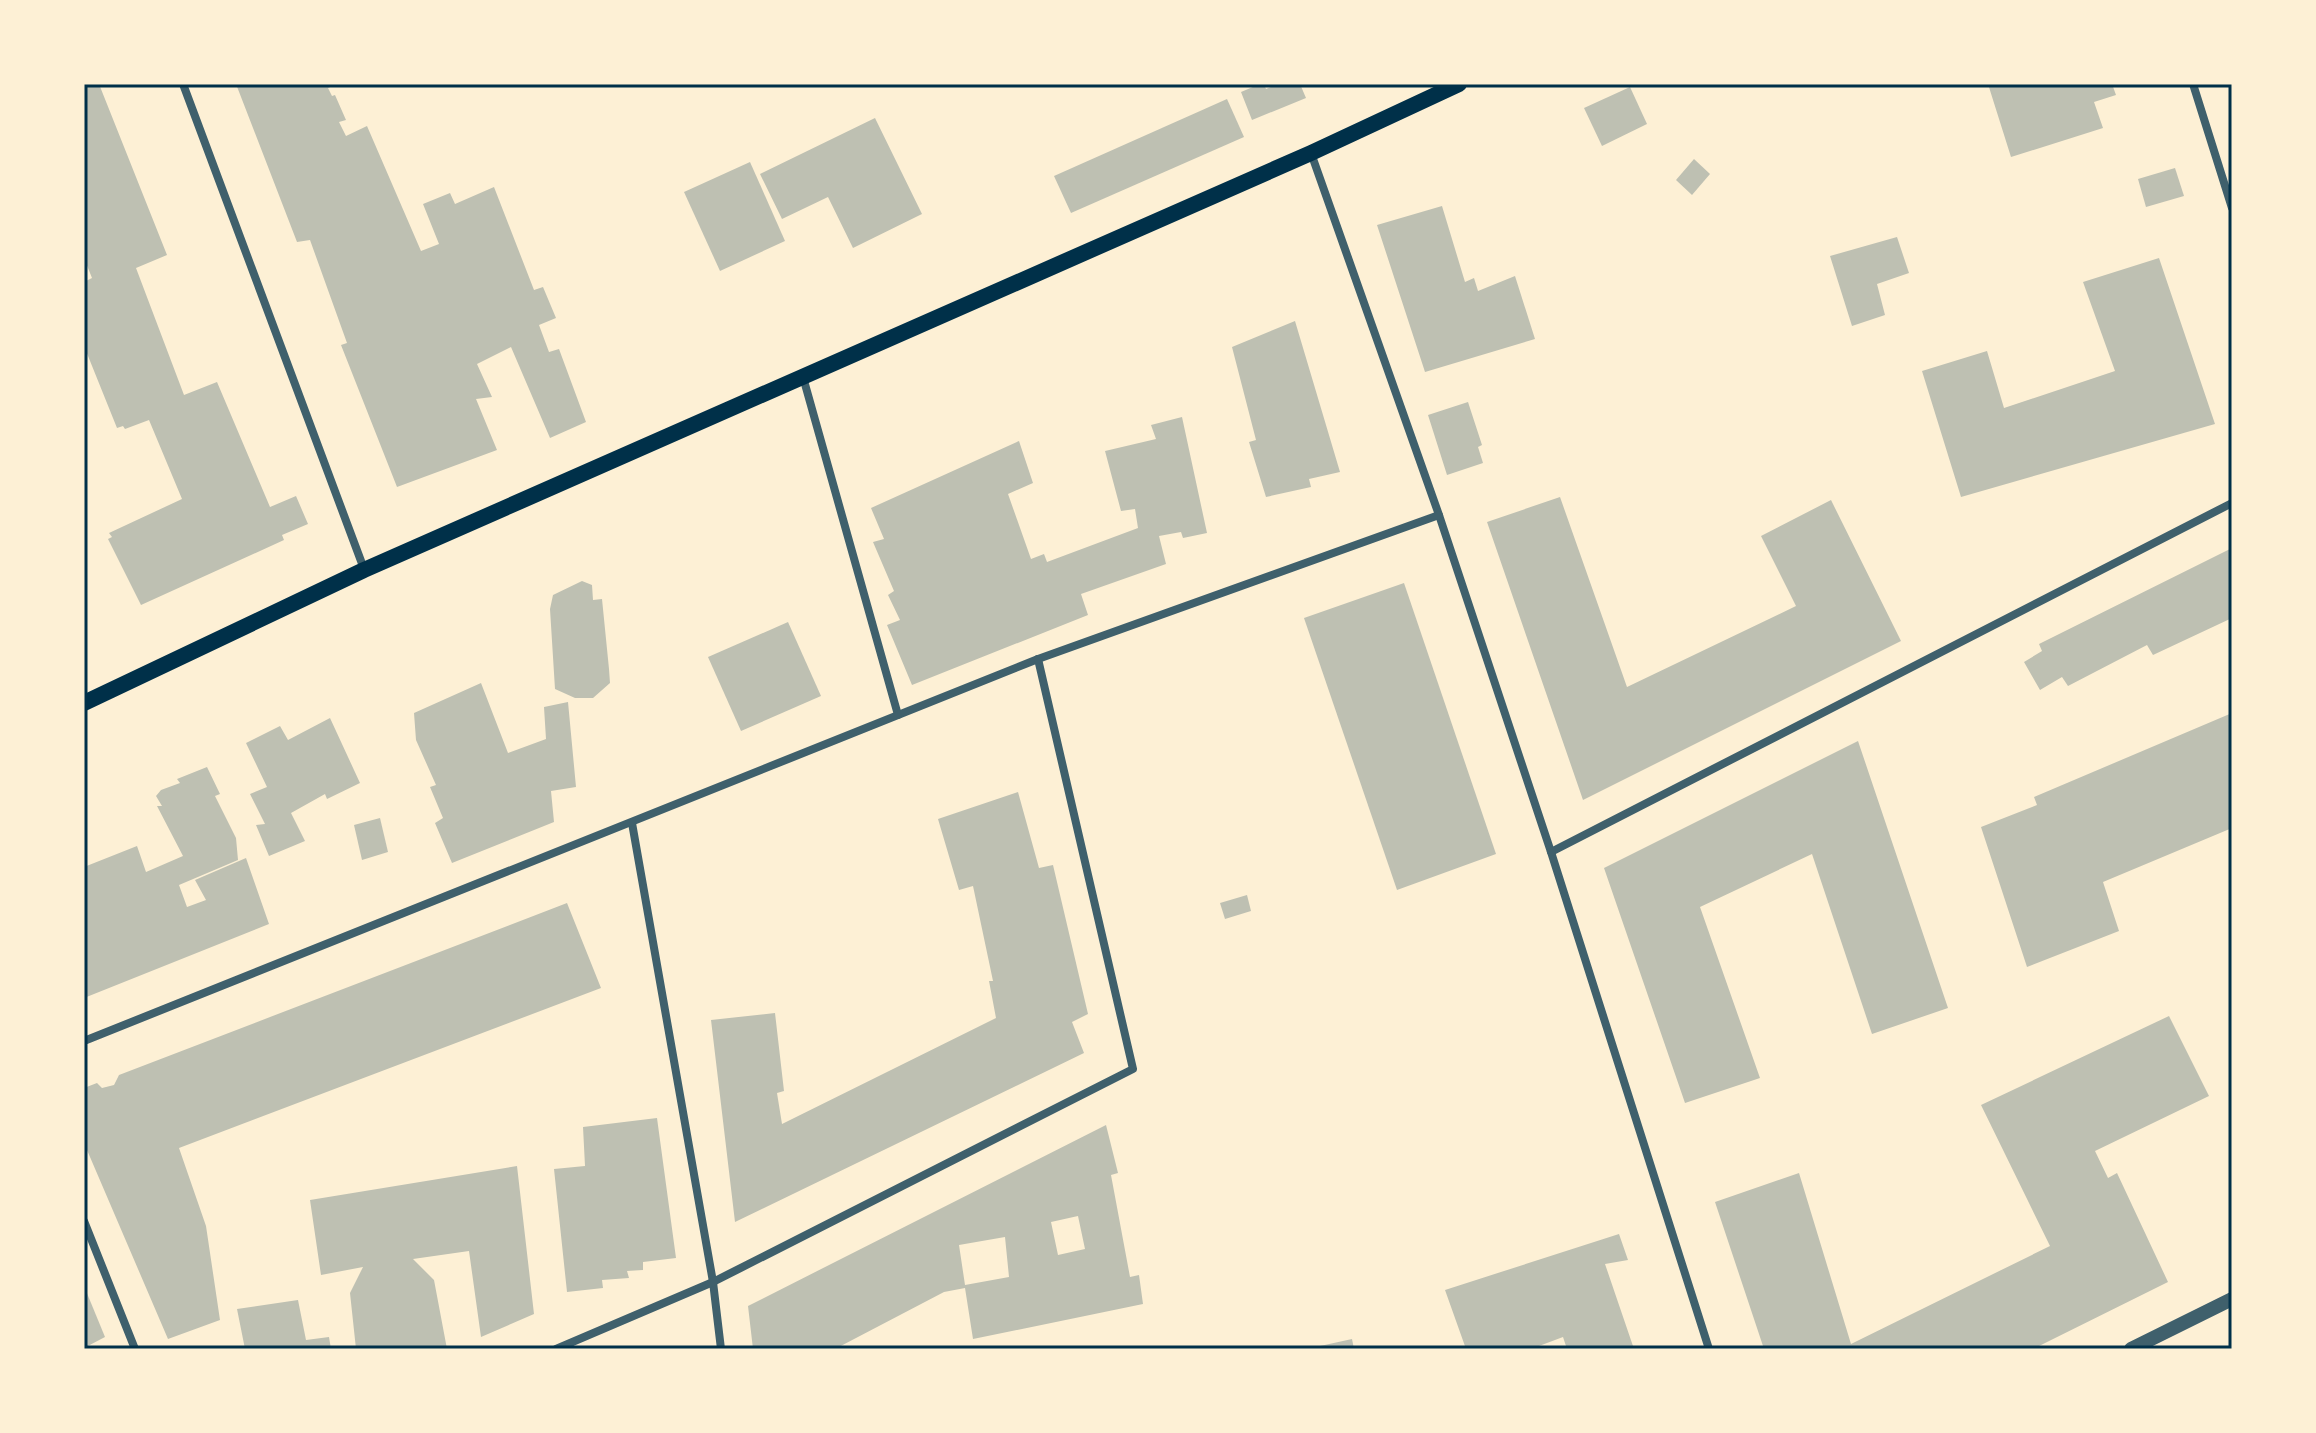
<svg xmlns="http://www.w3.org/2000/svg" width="2316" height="1433" font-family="'Libre Baskerville',serif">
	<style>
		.building { fill: #bec0b2; fill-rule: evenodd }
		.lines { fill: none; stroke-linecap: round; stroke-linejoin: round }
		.minor { stroke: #3f606c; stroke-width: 8 }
		.tertiary { stroke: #3f606c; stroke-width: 14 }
		.secondary { stroke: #003049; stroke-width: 16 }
		.neatline { fill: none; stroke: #003049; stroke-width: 3 }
	</style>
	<rect width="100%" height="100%" fill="#fdf0d5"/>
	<!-- building -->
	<g class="building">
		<path d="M84,84H99L167,255L136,268L184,395L217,382L270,507L296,496L308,524L282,535L284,540L141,605L108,539L112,537L109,533L182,499L149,420L125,429L123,426L117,428L84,346V282L92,278L84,258Z"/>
		<path d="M236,84H337L328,88L332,96L335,95L346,120L339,122L346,136L367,126L421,251L439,244L423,204L450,193L455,204L494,187L534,290L543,287L556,318L539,325L549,352L559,349L586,422L550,438L511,347L477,364L492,397L476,399L497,450L397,487L341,345L347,343L310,240L297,242Z"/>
		<path d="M1260,84H1264L1266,89L1278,84H1300L1306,98L1252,120L1241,92Z"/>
		<path d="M1988,84H2112L2116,95L2094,102L2103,128L2011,157Z"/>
		<path d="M1630,87L1647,124L1602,146L1584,108Z"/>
		<path d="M1227,99L1244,137L1071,213L1054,176Z"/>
		<path d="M875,118L922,214L853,248L828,197L782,219L760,174Z"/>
		<path d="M1694,159L1710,174L1692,195L1676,180Z"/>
		<path d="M750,162L785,241L720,271L684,192Z"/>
		<path d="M2175,168L2184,196L2146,207L2138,179Z"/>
		<path d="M1442,206L1465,282L1474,278L1478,291L1515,276L1535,339L1425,372L1377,225Z"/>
		<path d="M1897,237L1909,273L1877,284L1885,315L1852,326L1830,256Z"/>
		<path d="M2159,258L2215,424L1961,497L1922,371L1987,351L2004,408L2115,371L2083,282Z"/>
		<path d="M1295,321L1340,472L1309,479L1311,487L1266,497L1249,442L1256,440L1232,347Z"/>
		<path d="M1468,402L1482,445L1478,447L1483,463L1447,475L1428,415Z"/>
		<path d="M1182,417L1207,533L1183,538L1181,532L1159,536L1166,564L1081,594L1088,615L912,685L887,625L900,620L888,595L894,591L873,542L884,539L871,508L1019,441L1033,483L1008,494L1031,559L1044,554L1047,562L1138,528L1135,509L1121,511L1105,451L1156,439L1151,425Z"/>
		<path d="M1560,497L1627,687L1796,606L1761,536L1831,500L1901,641L1583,800L1487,522Z"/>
		<path d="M2232,548V618L2153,655L2147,645L2068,686L2062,677L2040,690L2024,662L2042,651L2039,644Z"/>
		<path d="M582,581L592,585L593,600L602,599L609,669L610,683L593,698H575L555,689L550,609L553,595Z"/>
		<path d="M1404,583L1496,854L1397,890L1304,618Z"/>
		<path d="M788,622L821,696L741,731L708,657Z"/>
		<path d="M481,683L508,753L546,739L544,707L568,702L576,787L551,791L554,822L452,863L435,823L443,818L430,787L436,785L416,740L414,713Z"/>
		<path d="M2232,713V828L2103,882L2119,931L2027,967L1981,827L2037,805L2034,797Z"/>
		<path d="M330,718L360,783L327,799L325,794L291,813L305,841L269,856L256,825L265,824L250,794L267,787L246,743L280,726L288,740Z"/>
		<path d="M1858,741L1948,1008L1872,1034L1812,854L1700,907L1760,1078L1685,1103L1604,868Z"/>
		<path d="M207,767L220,794L215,796L236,838L238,860L179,885L187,907L206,900L195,880L246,858L269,924L84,998V867L137,846L146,872L183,856L157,806H162L156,796L161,790L180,783L177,779Z"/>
		<path d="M1018,792L1039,868L1053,865L1088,1014L1072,1022L1084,1053L735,1222L711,1020L775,1013L784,1091L777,1093L782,1124L996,1018L989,981H993L973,886L959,890L938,819Z"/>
		<path d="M380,818L388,852L362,860L354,825Z"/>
		<path d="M1247,895L1251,911L1225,919L1220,903Z"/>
		<path d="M567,903L601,988L179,1148L206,1226L220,1320L168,1339L84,1143V1088L97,1083L102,1088L114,1085L119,1075Z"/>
		<path d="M2169,1016L2209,1096L2095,1151L2108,1178L2117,1173L2168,1282L2033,1349H1764L1715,1202L1799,1173L1851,1344L2050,1246L1981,1105Z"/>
		<path d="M657,1118L676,1258L643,1262V1270L627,1271L629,1278L602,1280L603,1288L567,1292L554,1169L585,1166L583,1127Z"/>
		<path d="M1106,1125L1118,1173L1111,1175L1130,1277L1139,1275L1143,1304L973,1339L965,1288L944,1292L835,1349H753L748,1306ZM1078,1216L1085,1249L1058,1255L1051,1222ZM1005,1237L1009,1277L965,1285L959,1245Z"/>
		<path d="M517,1166L534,1314L481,1337L469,1251L413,1259L434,1280L447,1349H356L350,1293L363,1267L321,1275L310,1200Z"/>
		<path d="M1619,1234L1628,1260L1605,1264L1634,1349H1567L1563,1337L1531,1349H1466L1445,1290Z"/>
		<path d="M84,1286L105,1337L84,1348Z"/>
		<path d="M298,1300L306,1340L329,1337L331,1349H245L237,1309Z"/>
		<path d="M1352,1339L1354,1349H1311V1348Z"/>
	</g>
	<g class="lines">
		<!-- minor -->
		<g class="minor">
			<path d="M183,84L364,569"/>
			<path d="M2193,84L2232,208"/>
			<path d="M1311,153L1439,515L1551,852L1709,1349"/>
			<path d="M803,377L898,715"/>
			<path d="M632,823L713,1282L721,1349"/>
			<path d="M1551,852L2232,503"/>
			<path d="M84,1041L1038,659L1439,515"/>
			<path d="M84,1221L135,1349"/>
			<path d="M556,1349L713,1282L1133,1069L1038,659"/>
		</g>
		<!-- tertiary -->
		<path class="tertiary" d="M2131,1349L2232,1299"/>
		<!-- secondary -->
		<path class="secondary" d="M84,703L364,570L1311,153L1459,84"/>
	</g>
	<!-- border -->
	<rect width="2316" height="1433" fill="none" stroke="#fdf0d5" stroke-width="172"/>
	<rect x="86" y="86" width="2144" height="1261" class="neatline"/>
</svg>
